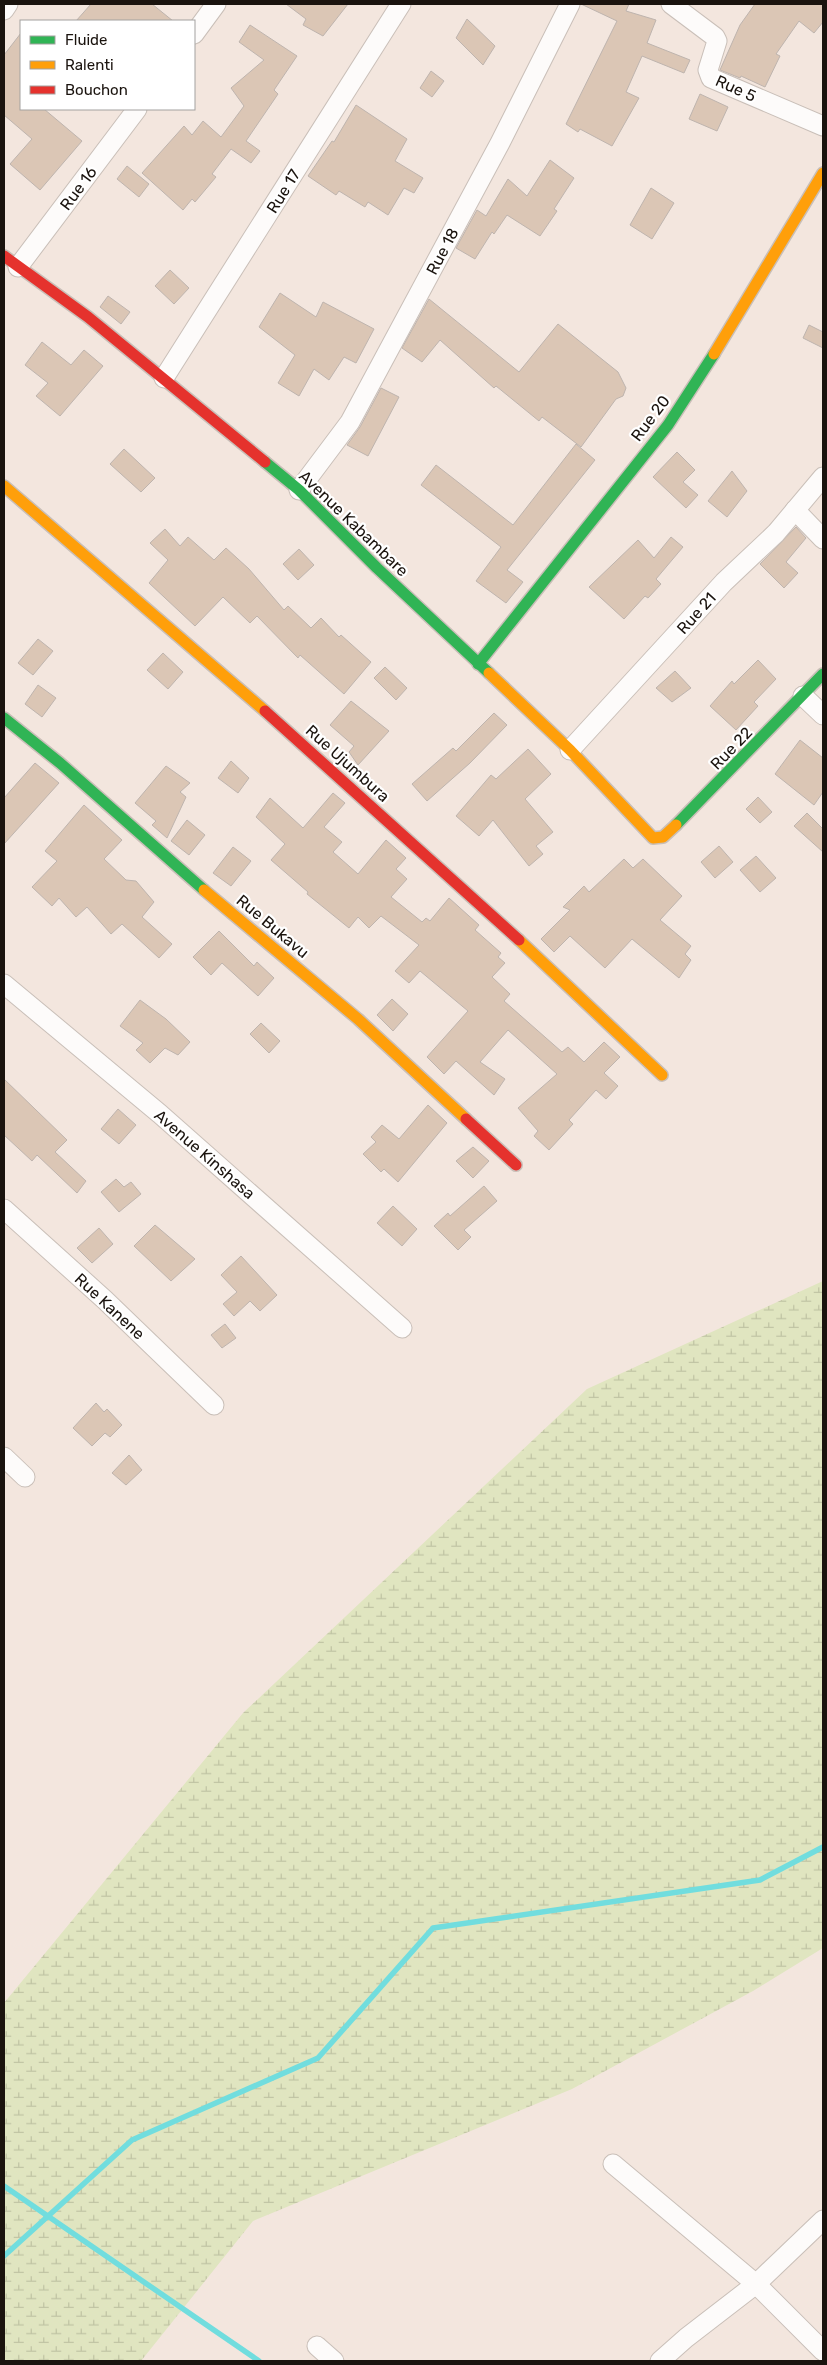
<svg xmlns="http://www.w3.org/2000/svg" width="827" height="2365" font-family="Rubik,sans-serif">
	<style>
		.wetland { fill: url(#wetland-marsh) }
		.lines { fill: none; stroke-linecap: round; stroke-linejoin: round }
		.stream { stroke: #71ddde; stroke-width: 5.5 }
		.building { fill: #dbc6b5; stroke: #beb4ae }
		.street-casing { stroke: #c9bfb8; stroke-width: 21 }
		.fast-casing { stroke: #c9bfb8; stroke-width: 14 }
		.slow-casing { stroke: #c9bfb8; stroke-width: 14 }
		.jam-casing { stroke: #c9bfb8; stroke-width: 14 }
		.street { stroke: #fdfbfa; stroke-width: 19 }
		.fast { stroke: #30b455; stroke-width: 11 }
		.slow { stroke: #ff9f0a; stroke-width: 11 }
		.jam { stroke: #e5322d; stroke-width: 11 }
		.labels { text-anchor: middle; stroke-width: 4.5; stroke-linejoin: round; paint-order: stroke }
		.street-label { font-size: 16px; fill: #1a130e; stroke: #fff }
	</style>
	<defs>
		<pattern id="wetland-marsh" width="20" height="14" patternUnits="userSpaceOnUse" patternTransform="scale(1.25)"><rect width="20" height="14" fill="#e0e5c0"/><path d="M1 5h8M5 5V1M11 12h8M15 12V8" fill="none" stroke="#c0c4a4"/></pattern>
	</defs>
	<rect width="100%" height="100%" fill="#f3e6de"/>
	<!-- wetland -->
	<path class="wetland" d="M823,1281V1948L753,1991L572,2089L253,2221L141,2361H4V2003L243,1713L587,1389Z"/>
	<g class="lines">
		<!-- stream -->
		<g class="stream">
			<path d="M4,2186L259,2361"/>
			<path d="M4,2256L132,2140L318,2058L433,1928L760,1880L823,1847"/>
		</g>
	</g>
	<!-- building -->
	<g class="building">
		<path d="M91,4H152L173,21H76Z"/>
		<path d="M286,4H348L323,36L303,25L306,19Z"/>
		<path d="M581,4H629L626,11L656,20L647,43L690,60L684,73L642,56L626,92L639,98L612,146L580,129L578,132L566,124L617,21Z"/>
		<path d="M755,4H823V22L814,33L799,21L776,54L780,56L765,87L741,76L740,78L720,70L740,25Z"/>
		<path d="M467,19L495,46L483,65L456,38Z"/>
		<path d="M250,25L297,56L274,90L278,94L246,141L260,151L251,163L231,149L212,174L216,177L195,202L192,199L183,210L142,173L184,126L192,135L203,121L221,137L244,106L231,88L264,60L239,42Z"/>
		<path d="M21,33V109H44L82,141L40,190L10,164L32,139L4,115V55Z"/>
		<path d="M431,71L444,81L432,97L420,88Z"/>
		<path d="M700,94L728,107L717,131L689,119Z"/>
		<path d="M356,105L407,139L395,161L423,178L414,193L404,188L388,215L368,202L365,207L339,191L336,195L308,176L332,141L334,142Z"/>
		<path d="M550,160L574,178L554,209L557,211L540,236L507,215L494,234L492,232L475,259L456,248L477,210L486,216L508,179L527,196Z"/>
		<path d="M127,166L149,184L139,197L117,179Z"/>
		<path d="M651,188L674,203L652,239L630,225Z"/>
		<path d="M170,270L189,288L174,304L155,286Z"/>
		<path d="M280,293L316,317L323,302L374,329L356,363L344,357L329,380L314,369L299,396L278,383L295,355L259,327Z"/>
		<path d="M108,296L130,312L121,324L100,307Z"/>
		<path d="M429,299L519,372L558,324L618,372L626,388L623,396L616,399L581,447L542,417L539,421L496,386L494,388L440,340L422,362L402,348Z"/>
		<path d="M809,325L823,332V348L803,338Z"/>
		<path d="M42,342L71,365L84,350L103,366L60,416L36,396L48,383L25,365Z"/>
		<path d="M381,388L399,397L368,456L347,445L360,427Z"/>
		<path d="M576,444L595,460L507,570L523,582L506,603L476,581L501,547L421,485L436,465L513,525Z"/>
		<path d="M124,449L155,478L141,492L110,464Z"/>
		<path d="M677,452L695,470L683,482L698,495L686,508L653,477Z"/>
		<path d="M732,471L747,491L727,517L708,501Z"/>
		<path d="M796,527L806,538L786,562L798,573L784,588L760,564Z"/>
		<path d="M165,529L180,546L188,537L214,560L226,548L249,569L284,610L288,606L311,628L321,618L339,637L341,635L371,662L344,694L300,655L298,658L257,616L250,623L223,597L195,626L149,583L168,560L150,543Z"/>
		<path d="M671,537L683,547L656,579L661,584L648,598L645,596L624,619L589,587L638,540L654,558Z"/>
		<path d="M299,549L314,565L298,580L283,564Z"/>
		<path d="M38,639L53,651L33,675L18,663Z"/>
		<path d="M163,653L183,672L168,689L147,670Z"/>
		<path d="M758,660L776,679L754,702L758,706L736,730L710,706L732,681L734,684Z"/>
		<path d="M385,667L407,688L396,700L374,678Z"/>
		<path d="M675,671L691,688L672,702L656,688Z"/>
		<path d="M38,685L56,698L42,717L25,704Z"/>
		<path d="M351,701L389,731L358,765L349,752L354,746L330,725Z"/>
		<path d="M494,713L507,725L470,763L427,801L412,784L453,748L456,751Z"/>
		<path d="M800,740L823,758V792L814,805L775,774Z"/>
		<path d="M528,749L551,774L525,799L553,832L536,846L543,854L529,866L493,820L479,836L456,816L491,775L496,779Z"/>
		<path d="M231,761L249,778L238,793L218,778Z"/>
		<path d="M35,763L59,783L4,844V798Z"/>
		<path d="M166,766L190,783L180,792L186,797L167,838L152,825L156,821L135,803Z"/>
		<path d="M333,793L345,803L324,827L342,842L333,852L358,874L386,840L406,858L396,869L407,879L391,897L422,922L426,918L430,921L449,898L479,925L475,930L501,953L498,957L505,963L492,977L510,994L504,1001L562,1052L568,1047L584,1062L604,1042L620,1057L604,1073L618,1086L606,1099L596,1090L569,1120L573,1124L549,1150L534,1136L538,1131L518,1108L557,1074L508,1030L480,1062L505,1079L494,1095L456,1061L444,1074L427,1057L468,1011L420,971L409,983L395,971L419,945L381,916L369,928L358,917L349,928L307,894L308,892L271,860L285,844L256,817L270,798L303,828Z"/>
		<path d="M758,797L772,812L760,823L746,809Z"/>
		<path d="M84,805L122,840L104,859L126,880L136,881L154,902L142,917L172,944L159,958L122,924L111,934L87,907L76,917L59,898L52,906L32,887L57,861L45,851Z"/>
		<path d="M807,813L823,829V852L794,826Z"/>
		<path d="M187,820L205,835L189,855L171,841Z"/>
		<path d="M719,846L733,862L715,878L701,862Z"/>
		<path d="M233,847L251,861L231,886L213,873Z"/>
		<path d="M756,856L776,878L760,892L740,870Z"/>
		<path d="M624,859L633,868L643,859L682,896L660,920L691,946L685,954L691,960L679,978L632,939L605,968L570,936L554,952L541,939L570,910L563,907L584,886L589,892Z"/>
		<path d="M219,931L254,966L257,962L274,978L258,996L222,963L211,975L193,957Z"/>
		<path d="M392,999L408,1014L393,1031L377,1015Z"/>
		<path d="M140,1000L166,1019L190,1042L178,1055L165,1048L150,1063L136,1050L143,1043L120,1026Z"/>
		<path d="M261,1023L280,1041L269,1053L250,1034Z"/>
		<path d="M4,1079L67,1140L55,1152L86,1181L77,1193L37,1155L32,1161L4,1135Z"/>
		<path d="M428,1105L447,1123L398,1182L384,1169L381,1172L363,1154L376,1142L371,1137L382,1125L399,1139Z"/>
		<path d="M118,1109L136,1125L119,1144L101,1129Z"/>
		<path d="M473,1147L489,1161L473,1178L456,1161Z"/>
		<path d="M116,1179L124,1187L131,1182L141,1194L119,1212L101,1192Z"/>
		<path d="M484,1186L497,1201L464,1230L471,1237L458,1250L434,1226L448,1213L450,1216Z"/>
		<path d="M393,1206L417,1229L402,1246L377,1223Z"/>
		<path d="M155,1225L195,1259L171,1281L134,1246Z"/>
		<path d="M99,1228L113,1244L92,1263L77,1248Z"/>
		<path d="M241,1256L277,1295L260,1311L250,1301L234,1316L223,1304L237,1292L221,1275Z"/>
		<path d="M225,1324L236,1338L222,1348L211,1335Z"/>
		<path d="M96,1403L104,1412L107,1409L122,1425L110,1437L105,1433L92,1446L73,1428Z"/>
		<path d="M129,1455L142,1470L126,1485L112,1473Z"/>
	</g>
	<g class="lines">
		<!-- street casing -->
		<g class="street-casing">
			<g id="street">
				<path d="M671,4L715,37L717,41L708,70L711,78L823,126"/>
				<path d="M4,10L8,4"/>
				<path d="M194,34L216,4"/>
				<path d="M18,267L137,109"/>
				<path d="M164,378L401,4"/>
				<path d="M299,490L350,422L500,143L570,4"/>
				<path d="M795,510L823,539"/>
				<path d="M803,696L823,715"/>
				<path d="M570,750L724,582L776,533L823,477"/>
				<path d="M4,984L160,1114L402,1328"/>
				<path d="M4,1209L105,1300L214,1405"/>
				<path d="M4,1457L25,1477"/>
				<path d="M613,2164L756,2284L823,2351"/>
				<path d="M317,2346L334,2361"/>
				<path d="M660,2361L686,2338L756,2284L823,2220"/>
			</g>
		</g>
		<!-- fast casing -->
		<g class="fast-casing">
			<g id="fast">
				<path d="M265,462L299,490L377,568L489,673"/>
				<path d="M478,664L668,425L714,354"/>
				<path d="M4,718L60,763L204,890"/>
				<path d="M676,825L823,674"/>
			</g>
		</g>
		<!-- slow casing -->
		<g class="slow-casing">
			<g id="slow">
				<path d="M714,354L823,173"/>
				<path d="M4,486L265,711"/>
				<path d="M489,673L570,750L653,838L663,837L676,825"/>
				<path d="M204,890L358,1019L466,1119"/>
				<path d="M519,940L662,1075"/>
			</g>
		</g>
		<!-- jam casing -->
		<g class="jam-casing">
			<g id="jam">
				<path d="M4,256L88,317L265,462"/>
				<path d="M265,711L519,940"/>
				<path d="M466,1119L516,1165"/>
			</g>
		</g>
		<!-- street -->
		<use href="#street" class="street"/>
		<!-- fast -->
		<use href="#fast" class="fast"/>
		<!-- slow -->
		<use href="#slow" class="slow"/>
		<!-- jam -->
		<use href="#jam" class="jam"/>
	</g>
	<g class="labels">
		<!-- street labels -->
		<g class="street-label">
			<text transform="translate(736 88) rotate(24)" y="6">Rue 5</text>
			<text transform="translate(78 188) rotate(-53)" y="6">Rue 16</text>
			<text transform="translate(283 191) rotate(-58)" y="6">Rue 17</text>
			<text transform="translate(442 251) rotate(-62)" y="6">Rue 18</text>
			<text transform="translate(650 418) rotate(-53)" y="6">Rue 20</text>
			<text transform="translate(354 523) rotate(44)" y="6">Avenue Kabambare</text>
			<text transform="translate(696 613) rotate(-48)" y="6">Rue 21</text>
			<text transform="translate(731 748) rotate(-46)" y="6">Rue 22</text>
			<text transform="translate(348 763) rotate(42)" y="6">Rue Ujumbura</text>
			<text transform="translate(273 926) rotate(40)" y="6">Rue Bukavu</text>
			<text transform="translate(205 1154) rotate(41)" y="6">Avenue Kinshasa</text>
			<text transform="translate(110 1306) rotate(43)" y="6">Rue Kanene</text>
		</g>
	</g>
	<!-- border -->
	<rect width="827" height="2365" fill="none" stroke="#1a130e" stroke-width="10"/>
	<!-- legend -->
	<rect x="20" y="20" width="175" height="90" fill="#ffffff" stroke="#a3a19f"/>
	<rect x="30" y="36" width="25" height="8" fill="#30b455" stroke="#a3a19f"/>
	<text x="65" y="45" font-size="15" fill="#1a130e">Fluide</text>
	<rect x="30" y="61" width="25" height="8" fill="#ff9f0a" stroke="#a3a19f"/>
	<text x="65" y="70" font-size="15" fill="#1a130e">Ralenti</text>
	<rect x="30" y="86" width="25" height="8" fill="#e5322d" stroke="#a3a19f"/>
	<text x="65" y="95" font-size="15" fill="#1a130e">Bouchon</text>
</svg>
